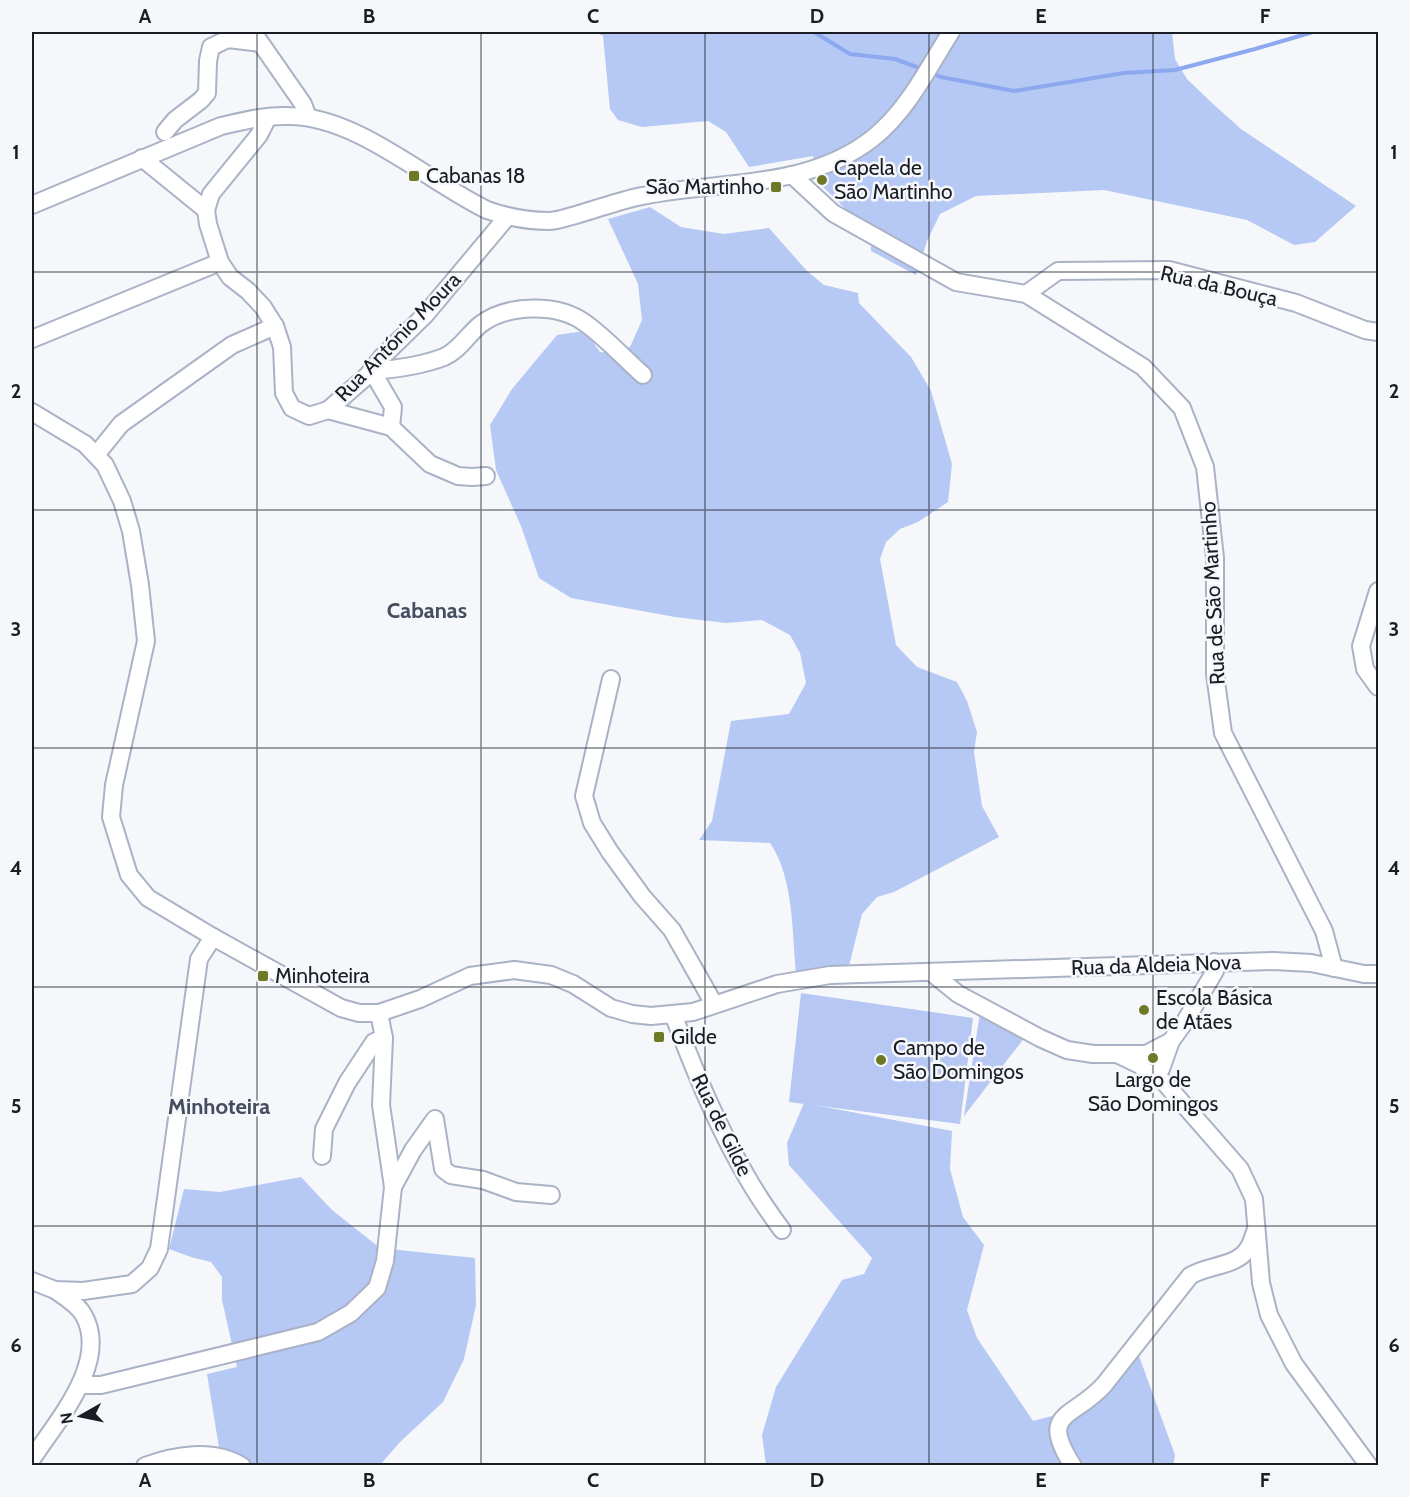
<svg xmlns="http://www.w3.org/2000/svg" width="1410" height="1497" font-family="Cabin,sans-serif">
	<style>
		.green { fill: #b5c7f2 }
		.forest { fill: #b6c8f4 }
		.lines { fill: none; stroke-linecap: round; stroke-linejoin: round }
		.stream { stroke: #8ca8ef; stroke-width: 4 }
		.minor-casing { stroke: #aab2c6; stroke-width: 20 }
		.minor { stroke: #fff; stroke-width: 16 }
		.grid { fill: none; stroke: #1a1d24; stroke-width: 1.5; stroke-opacity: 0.55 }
		.poi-dot { fill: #6d7925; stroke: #f5f7fb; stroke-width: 2 }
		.labels { text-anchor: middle; stroke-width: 5; stroke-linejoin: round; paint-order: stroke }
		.poi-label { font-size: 21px; fill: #1a1d24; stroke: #f5f7fb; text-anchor: start }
		.street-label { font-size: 21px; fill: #1a1d24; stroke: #f5f7fb }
		.neighbourhood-label { font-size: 22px; font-weight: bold; fill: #464d5e; stroke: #f5f7fb }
		.neatline { fill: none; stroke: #1a1d24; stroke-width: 2 }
		.grid-label { font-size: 20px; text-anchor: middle; font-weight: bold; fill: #1a1d24 }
	</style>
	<rect width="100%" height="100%" fill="#f5f7fb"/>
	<!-- green -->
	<g class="green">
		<path d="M801,993L973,1018L960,1124L789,1102Z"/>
		<path d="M980,1013L1025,1037L964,1116Z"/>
	</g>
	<!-- forest -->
	<g class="forest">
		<path d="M596,32H1172L1175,59L1187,79L1212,103L1241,129L1356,206L1315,242L1294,245L1247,220L1104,190L976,196L940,214L927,241L916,275L871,251V234L820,184L813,156L749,167L726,132L708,121L642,127L618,120L610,109L603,36Z"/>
		<path d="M650,207L681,227L724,234L769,228L807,271L824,285L858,293L859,303L911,357L931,391L952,464L948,502L918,522L900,529L886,542L880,559L896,645L917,667L957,682L967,701L977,732L974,752L982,806L999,837L894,892L877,897L862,914L849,966L796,975C792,933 794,878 770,843L699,840L712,821L731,721L789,714L806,683L800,653L790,635L762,620L726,623L675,617L571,598L539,578L521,526L496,470L490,425L512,389L557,335L585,331L600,352L624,353L631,345L642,320L638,284L608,219Z"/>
		<path d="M804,1103L952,1131L950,1169L963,1217L984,1245L967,1310L977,1338L1033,1421L1071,1411L1135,1345L1175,1455L1173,1466L766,1465L762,1435L776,1387L842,1280L864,1274L872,1258L789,1165L787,1143Z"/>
		<path d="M301,1177L332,1210L380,1248L475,1258L476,1305L464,1359L443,1402L400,1442L380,1465L250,1466L221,1460L207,1374L237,1367L222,1300V1277L211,1262L191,1257L169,1249L184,1189L220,1192Z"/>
	</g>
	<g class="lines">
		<!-- stream -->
		<g class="stream">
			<path d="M814,32L850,54L895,59L922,69"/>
			<path d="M932,73L941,77L1014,91L1124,73L1175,70L1255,49L1313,32"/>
		</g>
		<!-- minor casing -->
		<g class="minor-casing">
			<g id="minor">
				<path d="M255,35L303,104L308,117"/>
				<path d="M268,117L259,135L211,194L206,210L208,224L220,262L230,277L248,291L263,307L275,326L282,347L284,393L292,408L309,416L328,410L368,375L382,357L425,315L507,217"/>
				<path d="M165,132L175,120L201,100L207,93L208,61L211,47L228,39L260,43"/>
				<path d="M142,158L206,210"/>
				<path d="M792,175L833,213L956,282L1026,294L1143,367L1182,408L1205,467L1215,558V674L1223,733L1324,931L1334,968"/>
				<path d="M32,205L221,126C243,121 266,115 289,116C357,116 427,181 487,210C507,217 528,221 549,221C558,221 567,217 576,215C596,209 616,202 637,197C716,180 806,191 873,138C908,110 928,68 951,32"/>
				<path d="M1026,294L1058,271L1169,270L1296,303L1365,330L1378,332"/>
				<path d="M32,339L220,262"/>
				<path d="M372,371C396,369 421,366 444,357C460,350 468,334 481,324C508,304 558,303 585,323C606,338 624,358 643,375"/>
				<path d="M372,371L393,407L391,427"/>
				<path d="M328,410L391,427L430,464L458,476L472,477L486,476"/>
				<path d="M32,412L85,444L105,465L122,501L131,531L140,585L146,641L114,785L111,817L129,875L148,898L213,937L341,1008L359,1013H379L420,999L470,976L514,970L551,975L573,984L611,1008L632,1014L651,1016L693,1012L777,984L830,975L1274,961L1311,963L1364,974H1378"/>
				<path d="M96,455L121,424L232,345L275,326"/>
				<path d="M1378,591L1361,646L1365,669L1378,687"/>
				<path d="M611,679L584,796L592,823L610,852L642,896L672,930L714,1004"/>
				<path d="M932,973L958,994L1040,1038L1067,1050L1093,1054H1146L1171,1041"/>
				<path d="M673,1014C695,1072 719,1131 751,1184C760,1199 771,1215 782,1230"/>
				<path d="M1119,1055L1142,1066L1144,1070L1164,1082L1240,1169L1254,1199L1261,1283L1269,1315L1294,1364L1369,1466"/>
				<path d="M1151,1073L1157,1072L1161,1069L1171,1041L1184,1023L1215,971L1214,962"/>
				<path d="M322,1156L324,1129L347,1083L374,1042L384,1038"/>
				<path d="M393,1187L413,1150L435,1119L443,1169L451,1175L483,1180L516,1192L551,1195"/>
				<path d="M32,1281L55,1290L83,1291L132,1284L150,1268L159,1249L199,959L213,937"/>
				<path d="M81,1385H101L318,1332L351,1313L377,1288L385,1261L393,1187L381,1105L384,1038L379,1013"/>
				<path d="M32,1459C56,1422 111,1361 83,1314C77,1304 65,1297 55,1290"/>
				<path d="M145,1466C174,1455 213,1448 242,1466"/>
				<path d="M1073,1466C1038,1411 1072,1420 1104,1385L1190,1276C1207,1265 1235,1267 1247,1250C1251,1245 1253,1237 1255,1232"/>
			</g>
		</g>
		<!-- minor -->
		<use href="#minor" class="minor"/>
	</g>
	<!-- grid -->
	<path class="grid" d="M257,32V1466M481,32V1466M705,32V1466M929,32V1466M1153,32V1466M32,272H1378M32,510H1378M32,748H1378M32,987H1378M32,1226H1378"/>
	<!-- markers -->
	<g class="poi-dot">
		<rect x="408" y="170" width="12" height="12" rx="3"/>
		<circle cx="822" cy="180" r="6"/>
		<rect x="770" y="181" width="12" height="12" rx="3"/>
		<rect x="257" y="970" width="12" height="12" rx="3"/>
		<circle cx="1144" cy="1010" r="6"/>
		<rect x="653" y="1031" width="12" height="12" rx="3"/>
		<circle cx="1153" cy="1058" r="6"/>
		<circle cx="881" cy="1060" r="6"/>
	</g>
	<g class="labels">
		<!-- poi labels -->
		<g class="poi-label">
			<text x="834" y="175">Capela de<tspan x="834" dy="24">São Martinho</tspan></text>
			<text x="426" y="183">Cabanas 18</text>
			<text x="764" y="194" text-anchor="end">São Martinho</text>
			<text x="275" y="983">Minhoteira</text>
			<text x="1156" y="1005">Escola Básica<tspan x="1156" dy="24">de Atães</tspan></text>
			<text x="671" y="1044">Gilde</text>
			<text x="893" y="1055">Campo de<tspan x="893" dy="24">São Domingos</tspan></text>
			<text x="1153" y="1087" text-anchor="middle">Largo de<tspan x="1153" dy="24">São Domingos</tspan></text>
		</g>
		<!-- street labels -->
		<g class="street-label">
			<text transform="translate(1219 286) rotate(13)" y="7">Rua da Bouça</text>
			<text transform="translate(398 337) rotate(-46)" y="7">Rua António Moura</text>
			<text transform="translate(1213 593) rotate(-93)" y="7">Rua de São Martinho</text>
			<text transform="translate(1156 965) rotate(-2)" y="7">Rua da Aldeia Nova</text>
			<text transform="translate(722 1125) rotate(64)" y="7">Rua de Gilde</text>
		</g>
		<!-- neighbourhood labels -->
		<g class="neighbourhood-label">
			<text x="427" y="618">Cabanas</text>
			<text x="219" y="1114">Minhoteira</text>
		</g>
	</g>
	<!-- border -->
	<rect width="1410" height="1497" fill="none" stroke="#f5f7fb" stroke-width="66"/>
	<!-- north arrow -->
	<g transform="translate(81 1416) rotate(261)" stroke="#f5f7fb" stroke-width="4.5" paint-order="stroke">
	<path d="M0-4.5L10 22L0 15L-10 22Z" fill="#1a1d24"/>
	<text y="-9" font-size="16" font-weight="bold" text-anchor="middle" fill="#1a1d24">N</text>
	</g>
	<rect x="33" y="33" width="1344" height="1431" class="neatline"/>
	<g class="grid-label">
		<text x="145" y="23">A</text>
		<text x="369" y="23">B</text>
		<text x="593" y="23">C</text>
		<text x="817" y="23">D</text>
		<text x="1041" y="23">E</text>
		<text x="1265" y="23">F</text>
		<text x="16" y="159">1</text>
		<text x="1394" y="159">1</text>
		<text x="16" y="398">2</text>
		<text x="1394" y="398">2</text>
		<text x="16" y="636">3</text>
		<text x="1394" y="636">3</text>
		<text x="16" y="875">4</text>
		<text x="1394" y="875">4</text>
		<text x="16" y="1113">5</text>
		<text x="1394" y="1113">5</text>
		<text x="16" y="1352">6</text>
		<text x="1394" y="1352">6</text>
		<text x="145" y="1487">A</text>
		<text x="369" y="1487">B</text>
		<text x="593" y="1487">C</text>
		<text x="817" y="1487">D</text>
		<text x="1041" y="1487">E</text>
		<text x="1265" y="1487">F</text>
	</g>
</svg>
